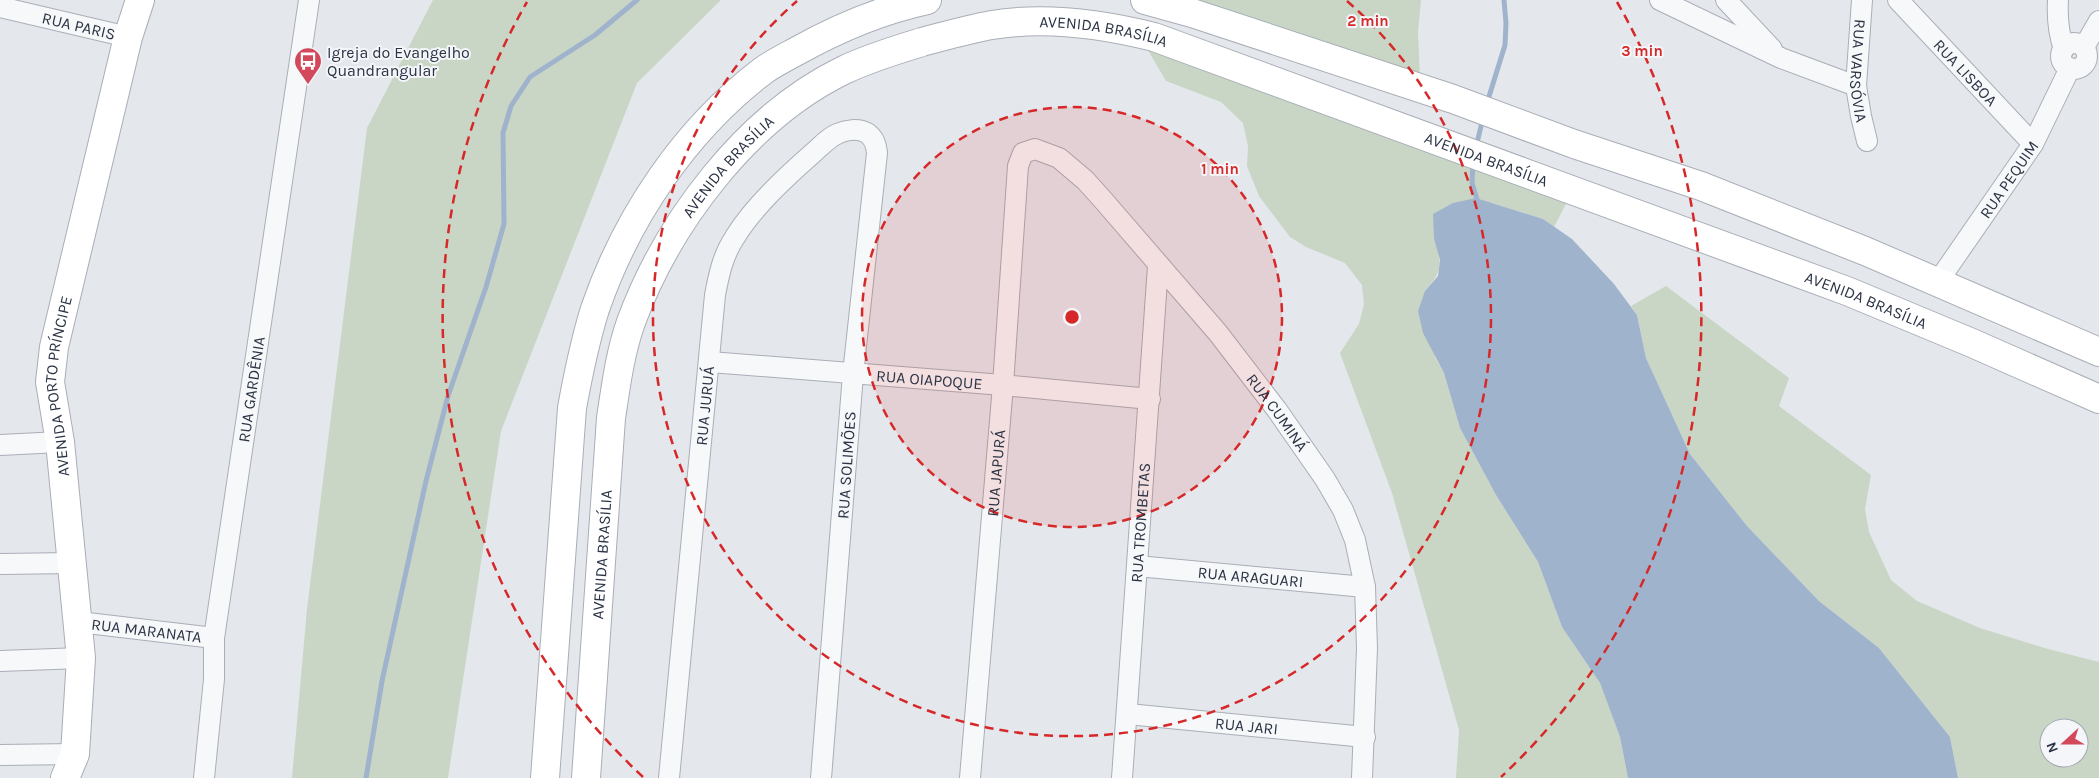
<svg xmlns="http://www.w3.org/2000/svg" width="2099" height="778" font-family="Karla,sans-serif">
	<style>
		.green { fill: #c9d6c5; fill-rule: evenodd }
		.water { fill: #9fb4cc }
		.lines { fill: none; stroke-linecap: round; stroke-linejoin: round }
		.stream { stroke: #9fb4cc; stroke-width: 5 }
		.street-casing { stroke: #a9aeb7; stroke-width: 22 }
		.secondary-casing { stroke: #a9aeb7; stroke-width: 30 }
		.street { stroke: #f7f8fa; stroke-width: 20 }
		.secondary { stroke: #fff; stroke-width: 28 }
		.ring { fill: none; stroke: #d62828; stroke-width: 2.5; stroke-dasharray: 9 6 }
		.labels { text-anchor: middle; stroke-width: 4; stroke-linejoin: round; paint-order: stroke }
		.street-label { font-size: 16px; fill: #2b3445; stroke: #f4f6f9 }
		.poi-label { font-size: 16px; fill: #2b3445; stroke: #f4f6f9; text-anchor: start }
		.centre { fill: #d62828; stroke: #f4f6f9; stroke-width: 2.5 }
		.ring-label { font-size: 15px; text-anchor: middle; font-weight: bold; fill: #d62828; stroke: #f4f6f9; stroke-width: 4; stroke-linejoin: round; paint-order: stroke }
	</style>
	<rect width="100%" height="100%" fill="#e4e7ec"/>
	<!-- green -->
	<g class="green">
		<path d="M433,0H721L637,83L501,431L448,778H292L307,609L367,128Z"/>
		<path d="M1193,0H1421L1418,32L1420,78Z"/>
		<path d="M1148,50L1568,200L1554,227L1543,219L1476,198L1434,239C1442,265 1443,270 1425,291L1435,357L1444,373L1460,428L1496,495L1538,562L1562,627L1600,683L1620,737L1628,778H1456L1459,730L1392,493L1340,353L1359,324L1364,304L1362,285L1345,263L1306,247L1290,237L1259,196L1247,166L1248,146L1243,123L1221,102L1166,81Z"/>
		<path d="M1666,286L1789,378L1779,406L1871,475L1865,509L1869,532L1891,580L1917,601L1980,628L2048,649L2099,662V778H1958L1950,737L1879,648L1819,601L1747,526L1690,454L1646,358L1637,315L1631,306ZM2049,728H2079V758H2049Z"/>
	</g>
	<!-- water -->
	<path class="water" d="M1476,198L1543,219L1572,239L1614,284L1637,315L1646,358L1690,454L1747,526L1819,601L1879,648L1950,737L1958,778H1628L1620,737L1600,683L1562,627L1538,562L1496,495L1460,428L1444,373L1423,333L1418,311L1425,291L1438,276L1440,260L1434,239L1433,214L1453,203Z"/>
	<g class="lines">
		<!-- stream -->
		<g class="stream">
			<path d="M1487,103L1505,45L1506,23L1504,0"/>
			<path d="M1476,147L1483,118"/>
			<path d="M1473,162L1472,183L1478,203"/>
			<path d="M366,778L382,681L426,481L448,396L486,287L504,224L503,133L511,106L530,77L595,35L637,0"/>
		</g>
		<!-- street casing -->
		<g class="street-casing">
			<g id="street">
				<path d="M1660,0L1781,58L1856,86"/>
				<path d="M1726,0L1772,49"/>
				<path id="s1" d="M1862,0L1856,86L1861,116L1867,141"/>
				<path id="s2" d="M1898,0L2033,144"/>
				<path d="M2058,0C2057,18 2058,32 2064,49"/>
				<path id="s3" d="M0,7L128,37"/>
				<circle cx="2074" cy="56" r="13"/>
				<path d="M2084,47L2099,21"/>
				<path id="s4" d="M1937,283L2033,144L2070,68"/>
				<path id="s5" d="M710,362L1003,385L1150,399"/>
				<path d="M0,445L60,442"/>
				<path d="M0,564L73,563"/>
				<path id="s6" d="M1137,566L1365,587"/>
				<path id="s7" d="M79,622L214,638"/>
				<path d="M0,661L81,658"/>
				<path id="s8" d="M1128,714L1365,737"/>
				<path d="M0,755L75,754"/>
				<path id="s9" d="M204,778L214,679V638L309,0"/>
				<path id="s10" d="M669,778L715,295C719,274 723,255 735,237C753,207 787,176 813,153C821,146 828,138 837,134C846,130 858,128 867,133C874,138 876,144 877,153L853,374L821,778"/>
				<path id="s11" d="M970,778L1003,385L1018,166L1023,153L1035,149L1059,158L1085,180L1103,200L1218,333L1277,410L1325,479L1343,510L1355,540L1365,587L1367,648L1362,778"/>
				<path id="s12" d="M1122,778L1158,266"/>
			</g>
		</g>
		<!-- secondary casing -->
		<g class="secondary-casing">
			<g id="secondary">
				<path d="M1145,0L1192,13L1453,99L1574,144L1701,186L1865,251L2099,352"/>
				<path id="s13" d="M65,778L75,754L81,658L60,442L50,382L54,347L128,37L140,0"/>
				<path d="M545,778L572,408C578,375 585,341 595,309C627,216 686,129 764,70C774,63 786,57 797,51C838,28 881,10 927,0"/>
				<path id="s14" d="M586,778L611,418C616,385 620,353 631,322C668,222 747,117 844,70C869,58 896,50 922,42C945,36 969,29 992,25C1046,16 1102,24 1154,37L1847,291L1972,343L2099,399"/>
			</g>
		</g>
		<!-- street -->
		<use href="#street" class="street"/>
		<!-- secondary -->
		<use href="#secondary" class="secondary"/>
	</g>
	<!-- distance rings -->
	<circle cx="1072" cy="317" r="210" fill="#d62828" fill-opacity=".12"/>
	<g class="ring">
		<circle cx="1072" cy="317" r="210"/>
		<path d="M1347 1A419 419 0 1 1 797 1"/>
		<path d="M643 777A629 629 0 0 1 527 2M1617 2A629 629 0 0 1 1501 777"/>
	</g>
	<!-- icons -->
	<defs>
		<g id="bus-pin" transform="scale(1.4375)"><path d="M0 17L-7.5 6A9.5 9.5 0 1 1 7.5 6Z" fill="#d1495b" stroke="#f4f6f9"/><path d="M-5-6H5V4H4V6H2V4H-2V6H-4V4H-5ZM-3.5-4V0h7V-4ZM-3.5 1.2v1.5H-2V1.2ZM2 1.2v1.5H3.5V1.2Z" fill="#fff"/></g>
	</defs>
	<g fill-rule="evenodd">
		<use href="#bus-pin" x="308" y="61"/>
	</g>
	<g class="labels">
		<!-- street labels -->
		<g class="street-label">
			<text dy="6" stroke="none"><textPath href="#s3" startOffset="81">RUA PARIS</textPath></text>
			<text dy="6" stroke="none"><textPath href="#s14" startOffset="1064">AVENIDA BRASÍLIA</textPath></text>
			<text dy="6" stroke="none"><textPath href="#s1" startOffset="71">RUA VARSÓVIA</textPath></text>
			<text dy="6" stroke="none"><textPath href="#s2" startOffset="99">RUA LISBOA</textPath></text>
			<text dy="6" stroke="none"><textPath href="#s14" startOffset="1469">AVENIDA BRASÍLIA</textPath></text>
			<text dy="6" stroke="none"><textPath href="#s14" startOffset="644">AVENIDA BRASÍLIA</textPath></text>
			<text dy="6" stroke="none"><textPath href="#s4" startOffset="126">RUA PEQUIM</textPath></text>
			<text dy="6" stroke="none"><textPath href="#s14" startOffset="1874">AVENIDA BRASÍLIA</textPath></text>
			<text dy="6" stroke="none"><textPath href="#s5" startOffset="220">RUA OIAPOQUE</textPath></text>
			<text dy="6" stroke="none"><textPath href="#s13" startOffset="396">AVENIDA PORTO PRÍNCIPE</textPath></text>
			<text dy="6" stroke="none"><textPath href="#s9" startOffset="392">RUA GARDÊNIA</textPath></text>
			<text dy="6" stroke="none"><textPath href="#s10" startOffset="374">RUA JURUÁ</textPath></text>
			<text dy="6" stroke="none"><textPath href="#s11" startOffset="1002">RUA CUMINÁ</textPath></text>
			<text transform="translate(846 465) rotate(-86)" y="6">RUA SOLIMÕES</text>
			<text dy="6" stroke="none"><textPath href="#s11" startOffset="306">RUA JAPURÁ</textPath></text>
			<text dy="6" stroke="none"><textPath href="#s12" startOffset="256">RUA TROMBETAS</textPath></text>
			<text dy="6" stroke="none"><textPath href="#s14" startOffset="224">AVENIDA BRASÍLIA</textPath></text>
			<text dy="6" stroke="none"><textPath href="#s6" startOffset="114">RUA ARAGUARI</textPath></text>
			<text dy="6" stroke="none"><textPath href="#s7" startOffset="68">RUA MARANATA</textPath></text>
			<text dy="6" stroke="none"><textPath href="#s8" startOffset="119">RUA JARI</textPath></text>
		</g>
		<!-- poi labels -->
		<g class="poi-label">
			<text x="327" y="58">Igreja do Evangelho<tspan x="327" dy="18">Quandrangular</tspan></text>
		</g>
	</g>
	<circle cx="1072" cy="317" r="8" class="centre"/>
	<g class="ring-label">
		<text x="1368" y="26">2 min</text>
		<text x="1642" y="56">3 min</text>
		<text x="1220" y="174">1 min</text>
	</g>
	<!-- north arrow -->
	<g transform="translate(2064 743) rotate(249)"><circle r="24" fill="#f4f6f9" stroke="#a4a8b1"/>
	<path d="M0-4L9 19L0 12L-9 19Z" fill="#d1495b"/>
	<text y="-8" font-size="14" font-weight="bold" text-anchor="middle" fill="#2b3445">N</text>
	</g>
</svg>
